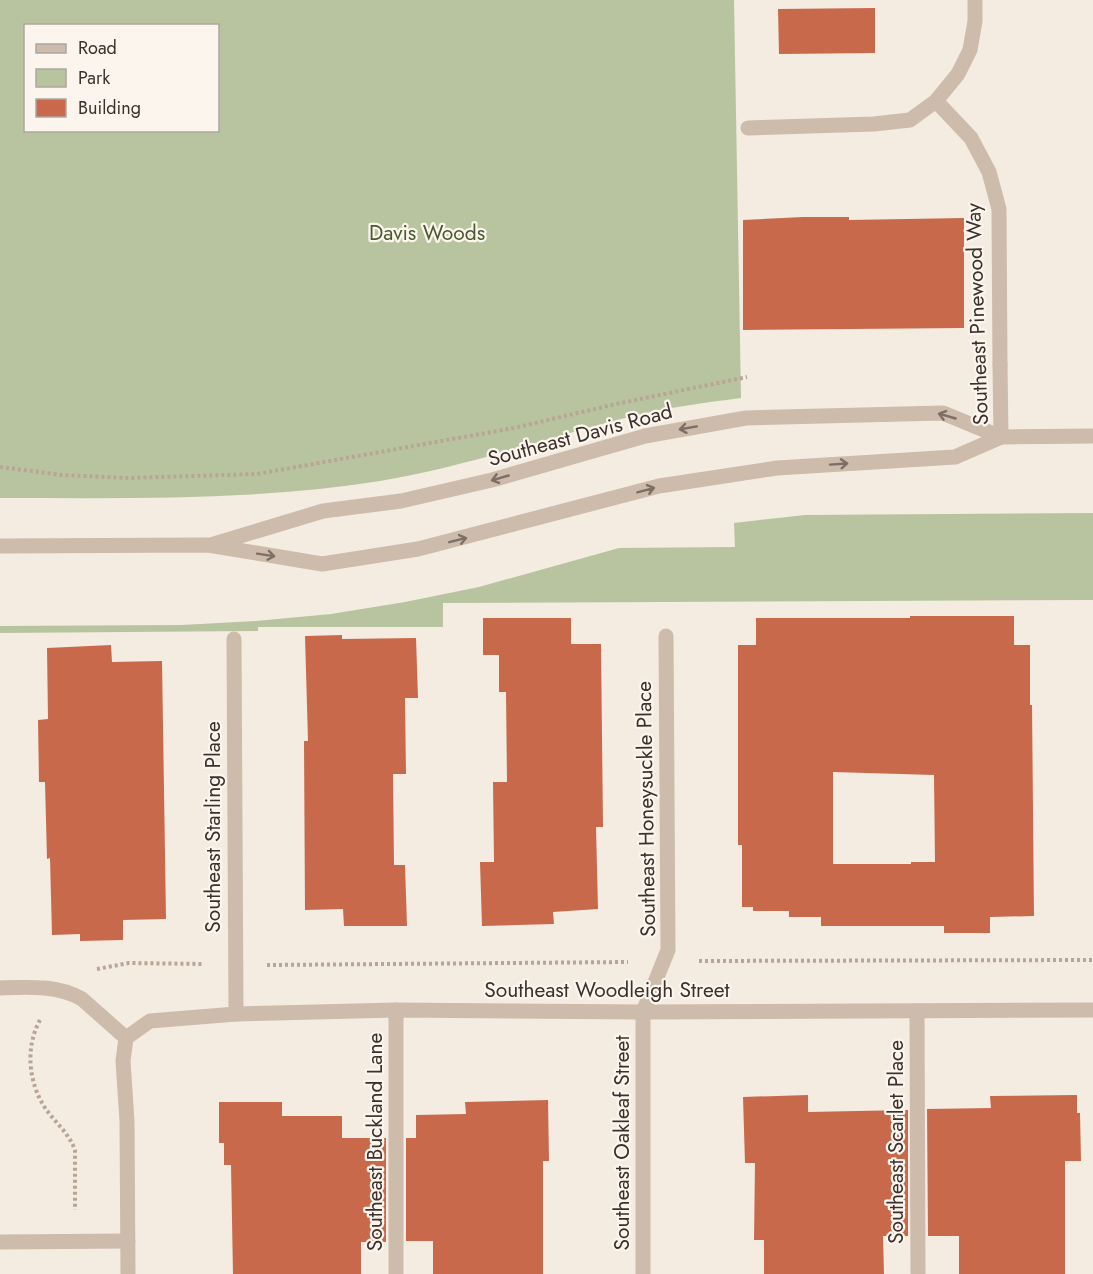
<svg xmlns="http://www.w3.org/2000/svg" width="1093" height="1274" font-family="Jost,sans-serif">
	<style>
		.green { fill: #b8c4a0; fill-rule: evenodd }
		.building { fill: #c8694b; fill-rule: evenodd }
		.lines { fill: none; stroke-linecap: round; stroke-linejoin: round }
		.path { stroke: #b9a596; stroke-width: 4; stroke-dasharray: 3 3; stroke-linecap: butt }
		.service { stroke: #cdbbac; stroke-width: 15 }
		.minor { stroke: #cdbbac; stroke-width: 15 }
		.tertiary { stroke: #cdbbac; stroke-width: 15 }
		.oneway { stroke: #7d6f65 }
		.labels { text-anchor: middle; stroke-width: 4.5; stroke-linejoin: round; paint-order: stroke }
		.park-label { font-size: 21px; fill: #4a5a2e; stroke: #fbf5ee }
		.street-label { font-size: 21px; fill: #3b302b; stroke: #fbf5ee }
	</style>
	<rect width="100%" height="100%" fill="#f4ebe1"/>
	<!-- green -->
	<g class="green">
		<path d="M0,0H734L741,398C702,403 663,408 625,418C543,439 464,467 380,481C254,501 127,498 0,498ZM26,26H218V130H26Z"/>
		<path d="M1093,513V600L443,603V627H258V631L0,633V626L181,625L256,621L331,614L405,602L479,587L619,548L735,547L734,523L805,515Z"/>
	</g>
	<!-- building -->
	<g class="building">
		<path d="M875,8V53L779,54L778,9Z"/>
		<path d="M803,217H849V220L964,218V328L743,330V220Z"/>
		<path d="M910,616H1014V645H1030V705H1032L1034,916L990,917V933H944V926H821V917H789V911H753V907H742V845H738V645H756V618H910ZM833,772L934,775L935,862H911V864H833Z"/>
		<path d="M483,618H571V644H601L603,827H596L598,909L553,912L554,924L482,926L480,862H494L493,782H507L506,692H499V655H483Z"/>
		<path d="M342,635V639L416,638L418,698H405L406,774H393L394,865H405L407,926H344L343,909L305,910L304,741H308L305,636Z"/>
		<path d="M111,645L112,662L162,661L166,919L123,920V940L80,941V934L52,935L50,858L47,859L45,782H39L38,720L48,719L47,648Z"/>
		<path d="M808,1095V1112L908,1110V1236H883L884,1274H764V1240H754L755,1163H745L743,1097Z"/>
		<path d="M1077,1095V1113H1080L1081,1161H1065V1274H959V1236H928L927,1109L991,1108L990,1096Z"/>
		<path d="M548,1100L549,1161H543V1274H433V1241H406V1138H416V1115L466,1114L465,1102Z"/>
		<path d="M219,1102H282V1116H342V1138H386V1242H361V1274H233L231,1165H224V1143H219Z"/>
	</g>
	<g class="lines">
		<!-- path -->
		<g class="path">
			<path d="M0,467L62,475L128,478L257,474L514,428L616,404L747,377"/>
			<path d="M699,961L1093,960"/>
			<path d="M267,965L628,962"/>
			<path d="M97,969L129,963L202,964"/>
			<path d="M40,1020C24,1049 29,1087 48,1112C58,1125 69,1134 75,1150V1210"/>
		</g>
		<!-- service -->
		<g class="service">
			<path d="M1000,365L1001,437"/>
			<path d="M396,1010V1274"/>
			<path d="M917,1011L918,1274"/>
		</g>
		<!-- minor -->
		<g class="minor">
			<path d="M936,101L971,138L989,172L999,209L1000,365"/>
			<path d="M748,128L874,124L910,120L936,101L958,74L970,50L975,21V0"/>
			<path d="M234,639L236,1014"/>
			<path d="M0,988C27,987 58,985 82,999L126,1038"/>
			<path d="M126,1038L150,1021L236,1014L396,1010L643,1012L1093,1010"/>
			<path d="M126,1038L123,1061L127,1121L128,1274"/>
			<path d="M0,1242L128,1241"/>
			<path d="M643,1274V1012L668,950L666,636"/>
		</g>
		<!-- tertiary -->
		<g class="tertiary">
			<path d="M214,544L323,511L401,501L492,480L645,436L746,418L943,413L1001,437"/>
			<path d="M0,546L208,545L322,564L418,549L659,486L777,468L955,457L1001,437L1093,436"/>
		</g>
	</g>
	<!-- one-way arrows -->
	<defs><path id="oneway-shaft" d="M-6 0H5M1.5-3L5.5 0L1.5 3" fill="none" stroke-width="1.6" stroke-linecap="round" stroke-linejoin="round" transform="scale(1.5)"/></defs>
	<g class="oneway">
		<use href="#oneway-shaft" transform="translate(947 416) rotate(-164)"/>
		<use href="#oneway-shaft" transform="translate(688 428) rotate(170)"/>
		<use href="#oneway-shaft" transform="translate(839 464) rotate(-4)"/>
		<use href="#oneway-shaft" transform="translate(500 478) rotate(164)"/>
		<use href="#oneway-shaft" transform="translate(646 490) rotate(-15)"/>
		<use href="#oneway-shaft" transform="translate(458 540) rotate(-14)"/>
		<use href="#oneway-shaft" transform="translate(266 555) rotate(9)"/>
	</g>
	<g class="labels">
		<!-- park labels -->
		<g class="park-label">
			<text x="427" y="240">Davis Woods</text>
		</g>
		<!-- street labels -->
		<g class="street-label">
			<text transform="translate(977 314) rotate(-92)" y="7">Southeast Pinewood Way</text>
			<text transform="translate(580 435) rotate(-15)" y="7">Southeast Davis Road</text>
			<text transform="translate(646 809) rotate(-91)" y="7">Southeast Honeysuckle Place</text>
			<text transform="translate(213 827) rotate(-90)" y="7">Southeast Starling Place</text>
			<text x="607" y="997">Southeast Woodleigh Street</text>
			<text transform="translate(375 1142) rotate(-90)" y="7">Southeast Buckland Lane</text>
			<text transform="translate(896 1142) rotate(-90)" y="7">Southeast Scarlet Place</text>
			<text transform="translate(622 1143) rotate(-90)" y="7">Southeast Oakleaf Street</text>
		</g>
	</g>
	<!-- legend -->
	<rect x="24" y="24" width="195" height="108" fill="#fbf5ee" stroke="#aea6a0" stroke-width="1.5"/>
	<rect x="36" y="44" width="30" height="9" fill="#cdbbac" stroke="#aea6a0" stroke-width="1.5"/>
	<text x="78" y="54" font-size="18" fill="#3b302b">Road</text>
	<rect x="36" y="69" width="30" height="18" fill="#b8c4a0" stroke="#aea6a0" stroke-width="1.5"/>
	<text x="78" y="84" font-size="18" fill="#3b302b">Park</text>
	<rect x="36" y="99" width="30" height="18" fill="#c8694b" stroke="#aea6a0" stroke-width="1.5"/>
	<text x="78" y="114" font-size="18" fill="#3b302b">Building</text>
</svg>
